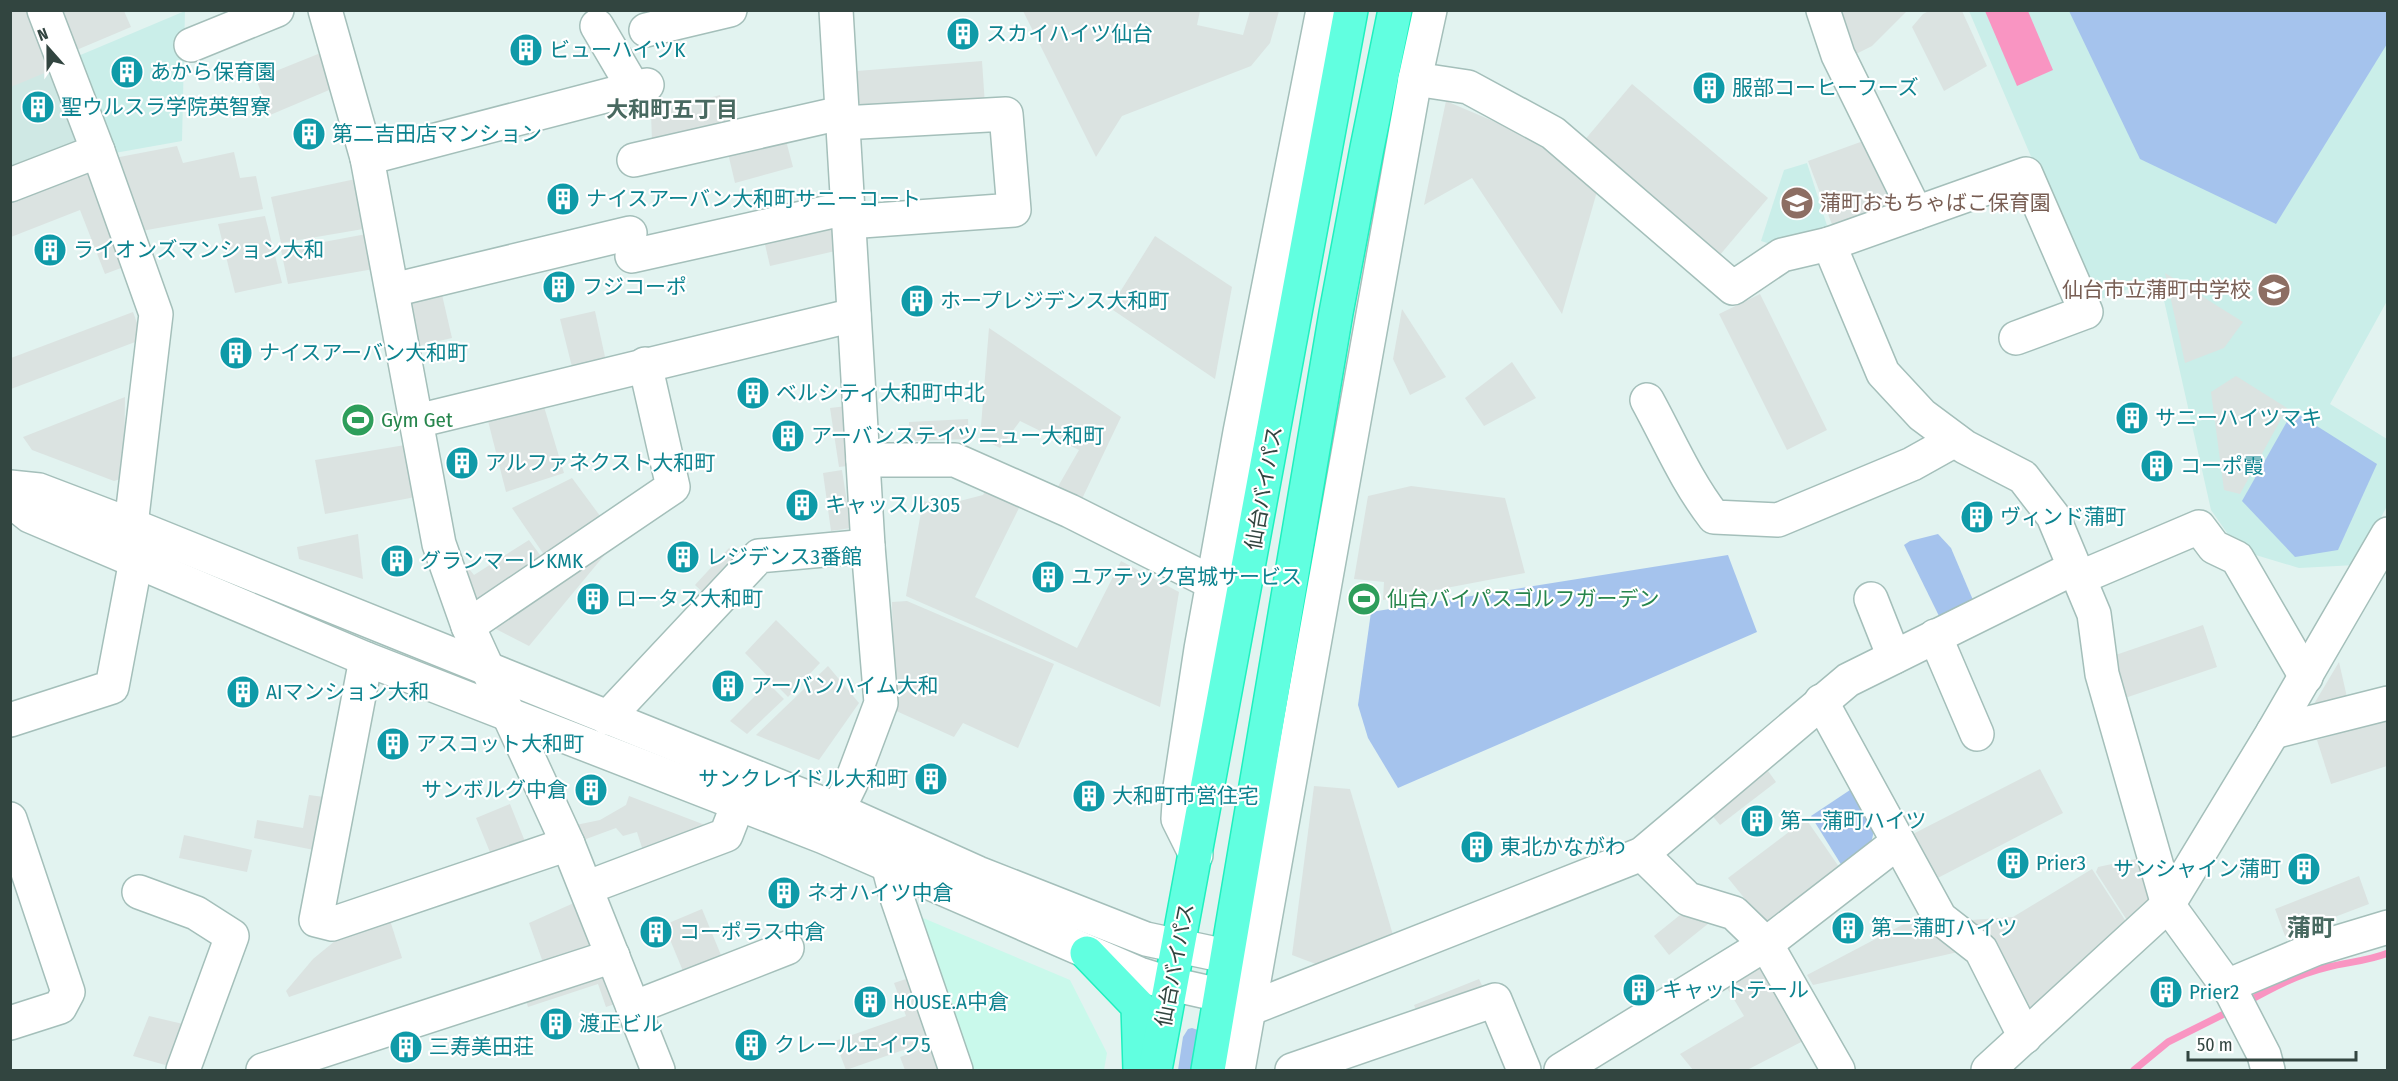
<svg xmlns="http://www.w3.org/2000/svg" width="2398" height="1081" font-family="'Fira Sans Condensed','Noto Sans JP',sans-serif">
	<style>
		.residential { fill: #cfe8e4 }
		.commercial { fill: #c9f9eb }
		.education { fill: #caeee9 }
		.green { fill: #a5c3ed }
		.parking { fill: #dbe3e1 }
		.water { fill: #f995c2 }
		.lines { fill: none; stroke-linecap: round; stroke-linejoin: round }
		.stream { stroke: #f995c2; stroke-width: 7 }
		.minor-casing { stroke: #a4bfba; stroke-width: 36 }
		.highway-casing { stroke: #1ff0bf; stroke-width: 36 }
		.minor { stroke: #fff; stroke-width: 33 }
		.highway { stroke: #61ffe0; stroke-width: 33 }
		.labels { text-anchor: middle; stroke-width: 4.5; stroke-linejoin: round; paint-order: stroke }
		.culture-label { font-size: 21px; fill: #0d838f; stroke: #fff; text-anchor: start }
		.education-label { font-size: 21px; fill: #785e54; stroke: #fff; text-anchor: start }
		.leisure-label { font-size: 21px; fill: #27864d; stroke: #fff; text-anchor: start }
		.street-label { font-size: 21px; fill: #324540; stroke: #fff }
		.neighbourhood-label { font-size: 22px; font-weight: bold; fill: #486960; stroke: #fff }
		.quarter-label { font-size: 24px; font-weight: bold; fill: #486960; stroke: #fff }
	</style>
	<rect width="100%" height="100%" fill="#e2f3f0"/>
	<!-- residential -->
	<path class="residential" d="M11,11H32L80,137L76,146L11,172Z"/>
	<!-- commercial -->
	<path class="commercial" d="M916,915L1070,980L1107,1053L1104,1070H972Z"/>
	<!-- education -->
	<g class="education">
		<path d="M185,11L182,141L109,154L71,59Z"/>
		<path d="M1969,11H2387V301L2330,404L2387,439V506L2356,565L2299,568L2239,550L2211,510L2159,278L2093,302Z"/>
		<path d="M1807,163L1830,235L1785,249L1761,241L1784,170Z"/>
	</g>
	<!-- green -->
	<g class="green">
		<path d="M2069,11H2387V44L2276,224L2140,159Z"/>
		<path d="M2293,411L2377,464L2338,550L2295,557L2242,501Z"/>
		<path d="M1938,534L1951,548L1973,600L1939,616L1904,545L1910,541Z"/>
		<path d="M1728,555L1757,632L1398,788L1368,738L1358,705L1371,612Z"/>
		<path d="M1853,788L1874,831L1870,847L1842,866L1811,816Z"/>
		<path d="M1192,1028L1198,1030L1200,1033L1195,1070H1178L1183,1037L1188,1029Z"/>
	</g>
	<!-- parking -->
	<g class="parking">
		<path d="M1931,10L1962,11L1987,66L1944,91L1912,27L1923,14Z"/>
		<path d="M11,11H32L54,69L11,87Z"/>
		<path d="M50,11H124L131,27L67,54Z"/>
		<path d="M1023,11H1200L1197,25L1243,35L1250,11H1279L1270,43L1251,66L1122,116L1096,157Z"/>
		<path d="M1841,11H1907L1872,46L1852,56Z"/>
		<path d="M328,50L341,85L270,115L256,79Z"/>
		<path d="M982,61L985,105L877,113L859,103L857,71Z"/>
		<path d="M1632,84L1768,198L1719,256L1583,142Z"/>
		<path d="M720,95L726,123L652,141L651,114Z"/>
		<path d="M1446,101L1533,138L1598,188L1562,314L1472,178L1424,205Z"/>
		<path d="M784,133L793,167L735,183L727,149Z"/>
		<path d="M1866,140L1892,208L1834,230L1808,161Z"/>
		<path d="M177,146L183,163L234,152L240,178L256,176L263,209L136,232L109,159Z"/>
		<path d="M78,170L96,179L129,265L105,274L80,210L11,237V196Z"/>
		<path d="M365,177L375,227L281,243L271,197Z"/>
		<path d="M265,216L282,283L235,293L218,224Z"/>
		<path d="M838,225L844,249L770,266L763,236Z"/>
		<path d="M377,232L385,267L288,284L281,250Z"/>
		<path d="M1155,236L1232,287L1215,379L1110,308Z"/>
		<path d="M2165,273L2243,322L2224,348L2185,363Z"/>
		<path d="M440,286L452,338L414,347L403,295Z"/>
		<path d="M1760,294L1827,430L1787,450L1719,314Z"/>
		<path d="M1402,309L1446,377L1410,395L1393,359Z"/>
		<path d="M595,311L607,366L574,375L560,319Z"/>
		<path d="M133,312L143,339L11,389V358Z"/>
		<path d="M989,328L1121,417L1081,501L1056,490L1079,450L1020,421L1000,448L980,438Z"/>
		<path d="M1512,362L1536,398L1484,426L1465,398Z"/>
		<path d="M2236,376L2287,408L2240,494L2224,490L2211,392Z"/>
		<path d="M125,397L124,478L114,481L32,450L23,437Z"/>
		<path d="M542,400L564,473L506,492L486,413Z"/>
		<path d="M847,406L856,465L839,467L830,408Z"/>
		<path d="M968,419L969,439L910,441L909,422Z"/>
		<path d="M411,444L421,496L325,514L315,460Z"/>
		<path d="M842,470L851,528L831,531L823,473Z"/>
		<path d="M572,478L606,524L549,562L512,508Z"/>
		<path d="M989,485L1021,504L975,597L1077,648L1121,561L1179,592L1160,707L906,596L923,501L944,505L983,495Z"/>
		<path d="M1411,486L1505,498L1525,573L1383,600L1384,582L1354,579L1368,496Z"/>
		<path d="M358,534L363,579L299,559L297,547Z"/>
		<path d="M529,540L546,563L471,605L453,549L474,575Z"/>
		<path d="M603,548L607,552L529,646L494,628Z"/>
		<path d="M729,548L741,560L708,597L695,585Z"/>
		<path d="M907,601L1054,664L1018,748L963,723L954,737L894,710L892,602Z"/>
		<path d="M776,620L820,663L788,697L745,653Z"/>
		<path d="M2203,625L2217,667L2119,700L2104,659Z"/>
		<path d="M2339,662L2349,706L2308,714Z"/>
		<path d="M828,666L859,703L819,760L756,735Z"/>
		<path d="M768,683L784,699L747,734L730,721Z"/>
		<path d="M2387,719V766L2331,784L2317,740Z"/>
		<path d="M2040,769L2063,813L1932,881L1909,836Z"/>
		<path d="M1768,771L1776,782L1720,825L1711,814Z"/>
		<path d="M1314,786L1350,789L1393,935L1321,966L1292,955Z"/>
		<path d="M309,795L324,797L314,850L254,838L257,820L303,828Z"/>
		<path d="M629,796L713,828L645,857L637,832L623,836L616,828L578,842L571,826L600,820L626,805Z"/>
		<path d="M510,804L528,849L494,862L476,818Z"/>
		<path d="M1806,819L1846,877L1771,931L1728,878Z"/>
		<path d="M184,835L252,850L247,872L179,858Z"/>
		<path d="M2145,857L2160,898L2132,928L2096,872L2098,867Z"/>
		<path d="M2092,869L2134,934L2038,1021L1983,933L1971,920L2013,917Z"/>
		<path d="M2359,876L2369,904L2285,936L2275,909Z"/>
		<path d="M576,902L597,948L546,971L529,923Z"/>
		<path d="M702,909L723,960L685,976L664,925Z"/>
		<path d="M1685,911L1709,923L1669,955L1654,936Z"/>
		<path d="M388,914L402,958L289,997L286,991L313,959L341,936Z"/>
		<path d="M1923,914L1958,952L1813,985L1807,975Z"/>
		<path d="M1764,961L1805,1040L1747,1070H1693L1680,1054L1744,1016L1724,983Z"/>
		<path d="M605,974L615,1004L606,1007L598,984L528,1007L524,994Z"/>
		<path d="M909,978L932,1040L846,1070L835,1041L906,1016L894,983Z"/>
		<path d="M1479,979L1485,992L1420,1019L1414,1005Z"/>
		<path d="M149,1016L183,1024L176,1068L133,1056Z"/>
		<path d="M932,1045L941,1070H905L900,1057Z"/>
	</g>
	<!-- water -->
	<path class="water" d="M1985,11H2028L2053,70L2017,86Z"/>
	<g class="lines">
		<!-- stream -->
		<g class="stream">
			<path d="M2245,1003C2272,988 2298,974 2328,967C2348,962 2368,961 2388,953"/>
			<path d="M2134,1070L2168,1042L2230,1011"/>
		</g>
		<!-- minor casing -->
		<g class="minor-casing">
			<g id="minor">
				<path d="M44,10L98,151L156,314L131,525"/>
				<path d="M325,10L367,158L439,544L468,626L568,844L658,1070"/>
				<path d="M1823,10L1838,55L1916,213"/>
				<path d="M597,26L634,89"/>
				<path d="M646,30L730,10"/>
				<path d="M191,45L277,10"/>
				<path d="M1415,79L1468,87L1553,133L1733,288L1782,255L1829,244L2026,174L2086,312L2016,338"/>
				<path d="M842,123L1006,114L1014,210L848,222"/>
				<path d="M367,158L647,85"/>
				<path d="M634,160L841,113"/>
				<path d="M10,185L98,151"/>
				<path d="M1829,244L1883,373L1922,415L1965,447L2023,477L2053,516L2094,614L2102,674L2168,905L2232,993L2264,1055L2268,1070"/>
				<path d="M632,256L847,208"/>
				<path d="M393,290L630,233"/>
				<path d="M1647,400C1669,440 1686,481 1714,517L1778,520L1912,464L1955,440"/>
				<path d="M417,421L854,315"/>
				<path d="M863,460H955L1070,511L1213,583"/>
				<path d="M10,487L39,490L131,525L838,810L978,873L1146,939L1226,956"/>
				<path d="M10,500L30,516L366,659L824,837L1139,974L1171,984L1220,995"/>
				<path d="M2079,578L2199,527L2214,547L2237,558L2306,677"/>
				<path d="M1871,599L1894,657"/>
				<path d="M468,626L673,487L645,364"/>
				<path d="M1935,636L1977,734"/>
				<path d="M366,659L316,920L332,924L568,844"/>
				<path d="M1821,701L1940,918L1981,950L2025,1037"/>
				<path d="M607,718L759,556L868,546"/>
				<path d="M10,720L112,687L136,560"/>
				<path d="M2273,732L2388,703"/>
				<path d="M10,819L68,992L60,1007L10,1023"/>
				<path d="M828,830L851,783L881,703L868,546L836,10"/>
				<path d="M885,853L896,895L956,1070"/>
				<path d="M1642,854L1688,899L1734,913L1766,944L1838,1070"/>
				<path d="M1196,855L1178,819L1180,787L1201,649L1240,432L1323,10"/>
				<path d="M586,888L726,835L738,804"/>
				<path d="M139,892L196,913L232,936L183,1070"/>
				<path d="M2227,986L2315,949L2388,927"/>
				<path d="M633,1008L787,948"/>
				<path d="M1249,1009L1642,854L1848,680L2074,568"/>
				<path d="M263,1070L613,956"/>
				<path d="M1238,1070L1415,79L1430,10"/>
				<path d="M1292,1070L1495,1000L1524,1070"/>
				<path d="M1561,1070L1766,944L1898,842"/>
				<path d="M1988,1070L2168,905L2273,732L2388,534"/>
			</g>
		</g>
		<!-- highway casing -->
		<g class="highway-casing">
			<g id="highway">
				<path d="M1087,953L1138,1006L1140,1070"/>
				<path d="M1155,1070L1351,10"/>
				<path d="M1208,1070L1336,313L1367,148L1395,10"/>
			</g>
		</g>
		<!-- minor -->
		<use href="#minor" class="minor"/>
		<!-- highway -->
		<use href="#highway" class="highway"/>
	</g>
	<!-- icons -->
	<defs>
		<g id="building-disc" transform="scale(1.725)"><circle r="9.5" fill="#0f9aa8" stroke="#fff"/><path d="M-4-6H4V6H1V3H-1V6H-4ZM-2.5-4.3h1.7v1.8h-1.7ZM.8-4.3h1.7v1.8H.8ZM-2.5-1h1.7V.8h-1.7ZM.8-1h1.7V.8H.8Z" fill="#fff"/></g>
		<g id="school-disc" transform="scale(1.725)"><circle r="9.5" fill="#8d6e63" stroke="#fff"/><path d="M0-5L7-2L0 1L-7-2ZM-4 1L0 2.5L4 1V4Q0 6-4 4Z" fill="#fff"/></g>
		<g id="stadium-disc" transform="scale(1.725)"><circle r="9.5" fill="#2e9e5b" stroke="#fff"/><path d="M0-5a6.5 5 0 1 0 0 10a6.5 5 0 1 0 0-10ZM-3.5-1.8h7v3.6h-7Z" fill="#fff"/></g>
	</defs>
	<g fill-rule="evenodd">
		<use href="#building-disc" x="963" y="34"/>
		<use href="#building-disc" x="526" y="50"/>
		<use href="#building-disc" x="127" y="72"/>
		<use href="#building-disc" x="1709" y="88"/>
		<use href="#building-disc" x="38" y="107"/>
		<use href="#building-disc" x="309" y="134"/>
		<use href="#building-disc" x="563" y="199"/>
		<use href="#school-disc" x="1797" y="203"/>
		<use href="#building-disc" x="50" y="250"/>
		<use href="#building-disc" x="559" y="287"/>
		<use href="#school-disc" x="2274" y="290"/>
		<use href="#building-disc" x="917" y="301"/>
		<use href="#building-disc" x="236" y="353"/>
		<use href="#building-disc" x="753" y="393"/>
		<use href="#building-disc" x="2132" y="418"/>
		<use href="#stadium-disc" x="358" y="420"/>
		<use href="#building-disc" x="788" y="436"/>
		<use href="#building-disc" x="462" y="463"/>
		<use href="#building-disc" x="2157" y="466"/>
		<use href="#building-disc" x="802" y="505"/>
		<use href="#building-disc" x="1977" y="517"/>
		<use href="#building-disc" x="683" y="557"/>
		<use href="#building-disc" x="397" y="561"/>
		<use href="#building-disc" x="1048" y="577"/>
		<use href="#building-disc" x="593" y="599"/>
		<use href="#stadium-disc" x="1364" y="599"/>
		<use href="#building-disc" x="728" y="686"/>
		<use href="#building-disc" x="243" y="692"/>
		<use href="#building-disc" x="393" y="744"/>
		<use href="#building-disc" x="931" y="779"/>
		<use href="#building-disc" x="591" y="790"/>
		<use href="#building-disc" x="1089" y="796"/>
		<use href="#building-disc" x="1757" y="821"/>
		<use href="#building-disc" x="1477" y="847"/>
		<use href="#building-disc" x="2013" y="863"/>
		<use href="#building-disc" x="2304" y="869"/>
		<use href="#building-disc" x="784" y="893"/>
		<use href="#building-disc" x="1848" y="928"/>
		<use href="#building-disc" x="656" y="932"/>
		<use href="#building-disc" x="1639" y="990"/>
		<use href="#building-disc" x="2166" y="992"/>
		<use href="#building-disc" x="870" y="1002"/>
		<use href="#building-disc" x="556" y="1024"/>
		<use href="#building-disc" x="751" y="1045"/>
		<use href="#building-disc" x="406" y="1047"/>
	</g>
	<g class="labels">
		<!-- culture labels -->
		<g class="culture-label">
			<text x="986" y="41">スカイハイツ仙台</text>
			<text x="549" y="57">ビューハイツK</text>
			<text x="150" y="79">あから保育園</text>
			<text x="1732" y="95">服部コーヒーフーズ</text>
			<text x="61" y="114">聖ウルスラ学院英智寮</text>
			<text x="332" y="141">第二吉田店マンション</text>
			<text x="586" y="206">ナイスアーバン大和町サニーコート</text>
			<text x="73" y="257">ライオンズマンション大和</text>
			<text x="582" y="294">フジコーポ</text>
			<text x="940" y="308">ホープレジデンス大和町</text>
			<text x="259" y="360">ナイスアーバン大和町</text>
			<text x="776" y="400">ベルシティ大和町中北</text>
			<text x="2155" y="425">サニーハイツマキ</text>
			<text x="811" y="443">アーバンステイツニュー大和町</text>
			<text x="485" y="470">アルファネクスト大和町</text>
			<text x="2180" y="473">コーポ霞</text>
			<text x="825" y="512">キャッスル305</text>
			<text x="2000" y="524">ヴィンド蒲町</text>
			<text x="706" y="564">レジデンス3番館</text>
			<text x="420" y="568">グランマーレKMK</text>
			<text x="1071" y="584">ユアテック宮城サービス</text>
			<text x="616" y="606">ロータス大和町</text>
			<text x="751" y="693">アーバンハイム大和</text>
			<text x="266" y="699">AIマンション大和</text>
			<text x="416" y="751">アスコット大和町</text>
			<text x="908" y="786" text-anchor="end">サンクレイドル大和町</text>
			<text x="568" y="797" text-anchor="end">サンボルグ中倉</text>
			<text x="1112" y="803">大和町市営住宅</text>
			<text x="1780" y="828">第一蒲町ハイツ</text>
			<text x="1500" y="854">東北かながわ</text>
			<text x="2036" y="870">Prier3</text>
			<text x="2281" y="876" text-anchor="end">サンシャイン蒲町</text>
			<text x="807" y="900">ネオハイツ中倉</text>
			<text x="1871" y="935">第二蒲町ハイツ</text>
			<text x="679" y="939">コーポラス中倉</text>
			<text x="1662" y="997">キャットテール</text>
			<text x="2189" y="999">Prier2</text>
			<text x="893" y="1009">HOUSE.A中倉</text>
			<text x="579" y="1031">渡正ビル</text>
			<text x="774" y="1052">クレールエイワ5</text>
			<text x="429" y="1054">三寿美田荘</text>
		</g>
		<!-- education labels -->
		<g class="education-label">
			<text x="1820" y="210">蒲町おもちゃばこ保育園</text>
			<text x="2251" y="297" text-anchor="end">仙台市立蒲町中学校</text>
		</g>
		<!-- leisure labels -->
		<g class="leisure-label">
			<text x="381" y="427">Gym Get</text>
			<text x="1387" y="606">仙台バイパスゴルフガーデン</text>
		</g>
		<!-- street labels -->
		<g class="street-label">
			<text transform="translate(1264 488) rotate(-80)" y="7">仙台バイパス</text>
			<text transform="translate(1175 965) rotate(-79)" y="7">仙台バイパス</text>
		</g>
		<!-- neighbourhood labels -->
		<g class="neighbourhood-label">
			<text x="672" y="117">大和町五丁目</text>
		</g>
		<!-- quarter labels -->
		<g class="quarter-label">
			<text x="2311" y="936">蒲町</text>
		</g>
	</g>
	<!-- border -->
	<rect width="2398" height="1081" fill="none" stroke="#324540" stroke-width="24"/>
	<!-- north arrow -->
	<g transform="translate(48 48) rotate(339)" stroke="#ffffff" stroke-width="4.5" paint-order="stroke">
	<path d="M0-4.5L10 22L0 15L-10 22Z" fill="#324540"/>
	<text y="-9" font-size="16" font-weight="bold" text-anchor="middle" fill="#324540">N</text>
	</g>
	<!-- scale -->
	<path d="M2188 1051v9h168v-9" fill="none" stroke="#324540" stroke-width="3"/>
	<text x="2197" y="1051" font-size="18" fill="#324540" stroke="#ffffff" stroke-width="4.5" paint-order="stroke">50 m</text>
</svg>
